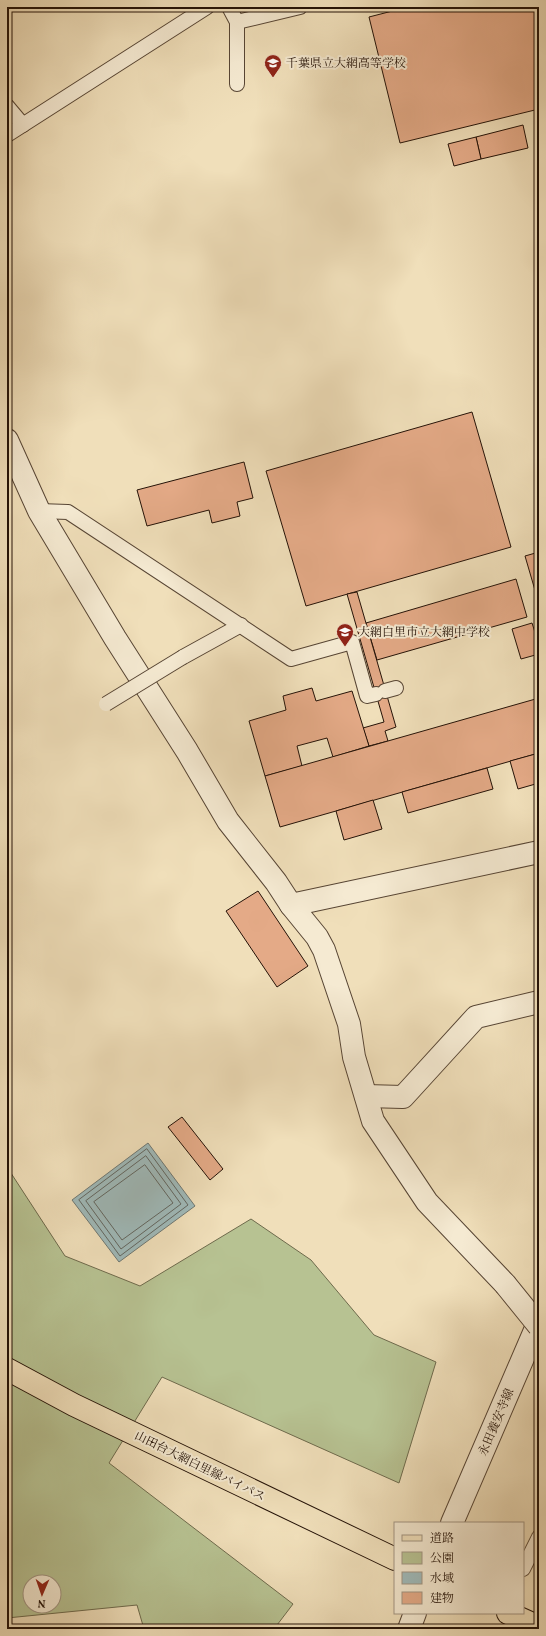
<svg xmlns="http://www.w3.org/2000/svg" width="546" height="1636" font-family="Vollkorn,'Noto Serif JP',serif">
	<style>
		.green { fill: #b7c292; stroke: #6e6a4c; fill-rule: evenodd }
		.water { fill: #9fbaba; stroke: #6e7772 }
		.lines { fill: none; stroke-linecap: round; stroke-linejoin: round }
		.shore { stroke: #626660; stroke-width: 1 }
		.building { fill: #e4aa87; stroke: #241207 }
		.service-casing { stroke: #574534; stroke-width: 16 }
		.minor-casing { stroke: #574534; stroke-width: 24 }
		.tertiary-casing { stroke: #574534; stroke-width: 24 }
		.primary-casing { stroke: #241207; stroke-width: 24 }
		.service { stroke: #f5ead2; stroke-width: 14 }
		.minor { stroke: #f5ead2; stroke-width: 22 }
		.tertiary { stroke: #f5ead2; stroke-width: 22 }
		.primary { stroke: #f0dfba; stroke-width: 22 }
		.service-bridge-casing { stroke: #574534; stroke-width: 16; stroke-linecap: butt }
		.minor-bridge-casing { stroke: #574534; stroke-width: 24; stroke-linecap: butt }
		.service-bridge { stroke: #f5ead2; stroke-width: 14 }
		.minor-bridge { stroke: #f5ead2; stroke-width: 22 }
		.labels { text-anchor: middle; stroke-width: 4; stroke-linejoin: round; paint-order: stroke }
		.poi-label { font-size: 12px; fill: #241207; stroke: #f5ead2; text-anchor: start }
		.street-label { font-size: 12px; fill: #241207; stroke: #f5ead2 }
	</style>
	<rect width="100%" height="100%" fill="#f0dfba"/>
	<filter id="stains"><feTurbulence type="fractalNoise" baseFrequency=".005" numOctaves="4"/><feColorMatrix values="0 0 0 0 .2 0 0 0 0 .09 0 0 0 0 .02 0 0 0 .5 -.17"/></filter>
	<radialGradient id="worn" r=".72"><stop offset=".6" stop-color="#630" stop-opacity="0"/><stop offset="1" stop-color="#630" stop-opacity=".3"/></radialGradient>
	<!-- green -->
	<path class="green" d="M7,1167L65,1256L140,1286L251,1219L311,1260L374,1335L436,1362L399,1483L162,1377L109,1463L293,1604L274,1629H144L137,1605L7,1618ZM30,1582H54V1606H30Z"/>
	<!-- water -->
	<path class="water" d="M148,1143L195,1206L119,1262L72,1200Z"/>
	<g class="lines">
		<!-- shore -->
		<g class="shore">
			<path d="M147,1149L188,1205L120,1256L79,1200Z"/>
			<path d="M146,1156L181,1204L121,1249L86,1201Z"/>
			<path d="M145,1165L173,1203L122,1240L94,1202Z"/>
		</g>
	</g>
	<!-- building -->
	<g class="building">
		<path d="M385,7H408L387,12Z"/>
		<path d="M408,7H534L539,27V109L400,143L369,17Z"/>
		<path d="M523,125L528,148L481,159L476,137Z"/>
		<path d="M476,137L481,159L454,166L448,144Z"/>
		<path d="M472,412L511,547L306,606L266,471Z"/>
		<path d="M244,462L253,498L237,502L240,516L212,523L209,510L147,526L137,490Z"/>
		<path d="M539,552V604L525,556Z"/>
		<path d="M516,579L527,617L377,660L366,623Z"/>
		<path d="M357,592L396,727L385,731L388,741L369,746L363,728L384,722L347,594Z"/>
		<path d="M539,612V629L535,613Z"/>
		<path d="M532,623L539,645V654L521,659L512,629Z"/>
		<path d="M312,688L316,701L352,691L369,746L333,757L327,738L297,746L302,766L265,776L249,721L286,710L283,696Z"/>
		<path d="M539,698V753L280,827L265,776Z"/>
		<path d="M539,753V783L518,789L510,761Z"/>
		<path d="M487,768L493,789L408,813L402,792Z"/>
		<path d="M373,800L382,829L344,840L336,811Z"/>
		<path d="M258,891L308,966L277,987L226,911Z"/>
		<path d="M182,1117L223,1169L210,1180L168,1127Z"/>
	</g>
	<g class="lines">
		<!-- service casing -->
		<g class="service-casing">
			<g id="service">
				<path d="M229,7L237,22V84"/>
				<path d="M237,22L300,7"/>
				<path d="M7,106L23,125"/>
				<path d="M7,135L207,7"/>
				<path d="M39,511L68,512L291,659L352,642L367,696L376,694"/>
				<path d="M183,657L241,625"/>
				<path d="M385,691L396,688"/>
				<path d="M523,1569L539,1537"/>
			</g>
		</g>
		<!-- minor casing -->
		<g class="minor-casing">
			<g id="minor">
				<path d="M366,1096L403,1097L476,1017L539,1002"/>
				<path d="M505,1284L427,1202L373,1121L354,1057L349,1024L324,950L317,937L291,905L539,852"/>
			</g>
		</g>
		<!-- tertiary casing -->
		<g class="tertiary-casing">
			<g id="tertiary">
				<path d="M7,440L39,511L115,638L187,751L228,821L276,882L291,905"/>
				<path d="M452,1523L539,1321"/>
				<path d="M409,1629L415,1613"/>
			</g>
		</g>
		<!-- primary casing -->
		<g class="primary-casing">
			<g id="primary">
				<path d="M7,1369L74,1405L395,1559"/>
				<path d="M508,1613L539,1627"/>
			</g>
		</g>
		<!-- service -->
		<use href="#service" class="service"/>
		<!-- minor -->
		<use href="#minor" class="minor"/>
		<!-- tertiary -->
		<use href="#tertiary" class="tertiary"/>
		<!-- primary -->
		<use href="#primary" class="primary"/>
		<!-- service-bridge casing -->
		<g class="service-bridge-casing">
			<path id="service-bridge" d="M106,704L183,657"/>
		</g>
		<!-- minor-bridge casing -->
		<g class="minor-bridge-casing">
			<path id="minor-bridge" d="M505,1284L539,1326"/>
		</g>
		<!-- service-bridge -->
		<use href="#service-bridge" class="service-bridge"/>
		<!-- minor-bridge -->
		<use href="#minor-bridge" class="minor-bridge"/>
	</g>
	<!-- icons -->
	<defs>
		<g id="school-pin" transform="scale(0.9)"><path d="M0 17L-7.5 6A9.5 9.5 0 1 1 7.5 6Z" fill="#8f2418" stroke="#f5ead2"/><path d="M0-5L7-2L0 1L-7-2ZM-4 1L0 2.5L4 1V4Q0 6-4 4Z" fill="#fff"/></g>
	</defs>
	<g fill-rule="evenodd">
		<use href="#school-pin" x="273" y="63"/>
		<use href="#school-pin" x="345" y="632"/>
	</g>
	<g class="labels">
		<!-- poi labels -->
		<g class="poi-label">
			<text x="286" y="67">千葉県立大網高等学校</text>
			<text x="358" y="636">大網白里市立大網中学校</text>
		</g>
		<!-- street labels -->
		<g class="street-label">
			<text transform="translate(496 1422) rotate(-67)" y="4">永田養安寺線</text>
			<text transform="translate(200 1466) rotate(26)" y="4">山田台大網白里線バイパス</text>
		</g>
	</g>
	<!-- margin -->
	<rect width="546" height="1636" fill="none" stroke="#f0dfba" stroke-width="24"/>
	<rect x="8" y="8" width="530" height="1620" fill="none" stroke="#241207" stroke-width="2"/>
	<rect x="12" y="12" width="522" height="1612" fill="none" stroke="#241207"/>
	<!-- legend -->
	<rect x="394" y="1522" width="130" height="92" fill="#f5ead2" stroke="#a19481"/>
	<rect x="402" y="1535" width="20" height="6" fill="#f0dfba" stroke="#a19481"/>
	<text x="430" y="1542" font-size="12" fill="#241207">道路</text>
	<rect x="402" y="1552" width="20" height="12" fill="#b7c292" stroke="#a19481"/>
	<text x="430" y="1562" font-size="12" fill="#241207">公園</text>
	<rect x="402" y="1572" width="20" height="12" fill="#9fbaba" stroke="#a19481"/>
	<text x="430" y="1582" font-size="12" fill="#241207">水域</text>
	<rect x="402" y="1592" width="20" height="12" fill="#e4aa87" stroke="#a19481"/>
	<text x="430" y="1602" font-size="12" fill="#241207">建物</text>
	<!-- north arrow -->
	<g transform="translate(42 1594) rotate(182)"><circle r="19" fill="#f5ead2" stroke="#a19481"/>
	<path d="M0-3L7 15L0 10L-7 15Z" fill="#8f2418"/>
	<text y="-6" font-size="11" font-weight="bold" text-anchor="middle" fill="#241207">N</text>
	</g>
	<rect width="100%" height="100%" filter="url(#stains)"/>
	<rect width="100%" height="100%" fill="url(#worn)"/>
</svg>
